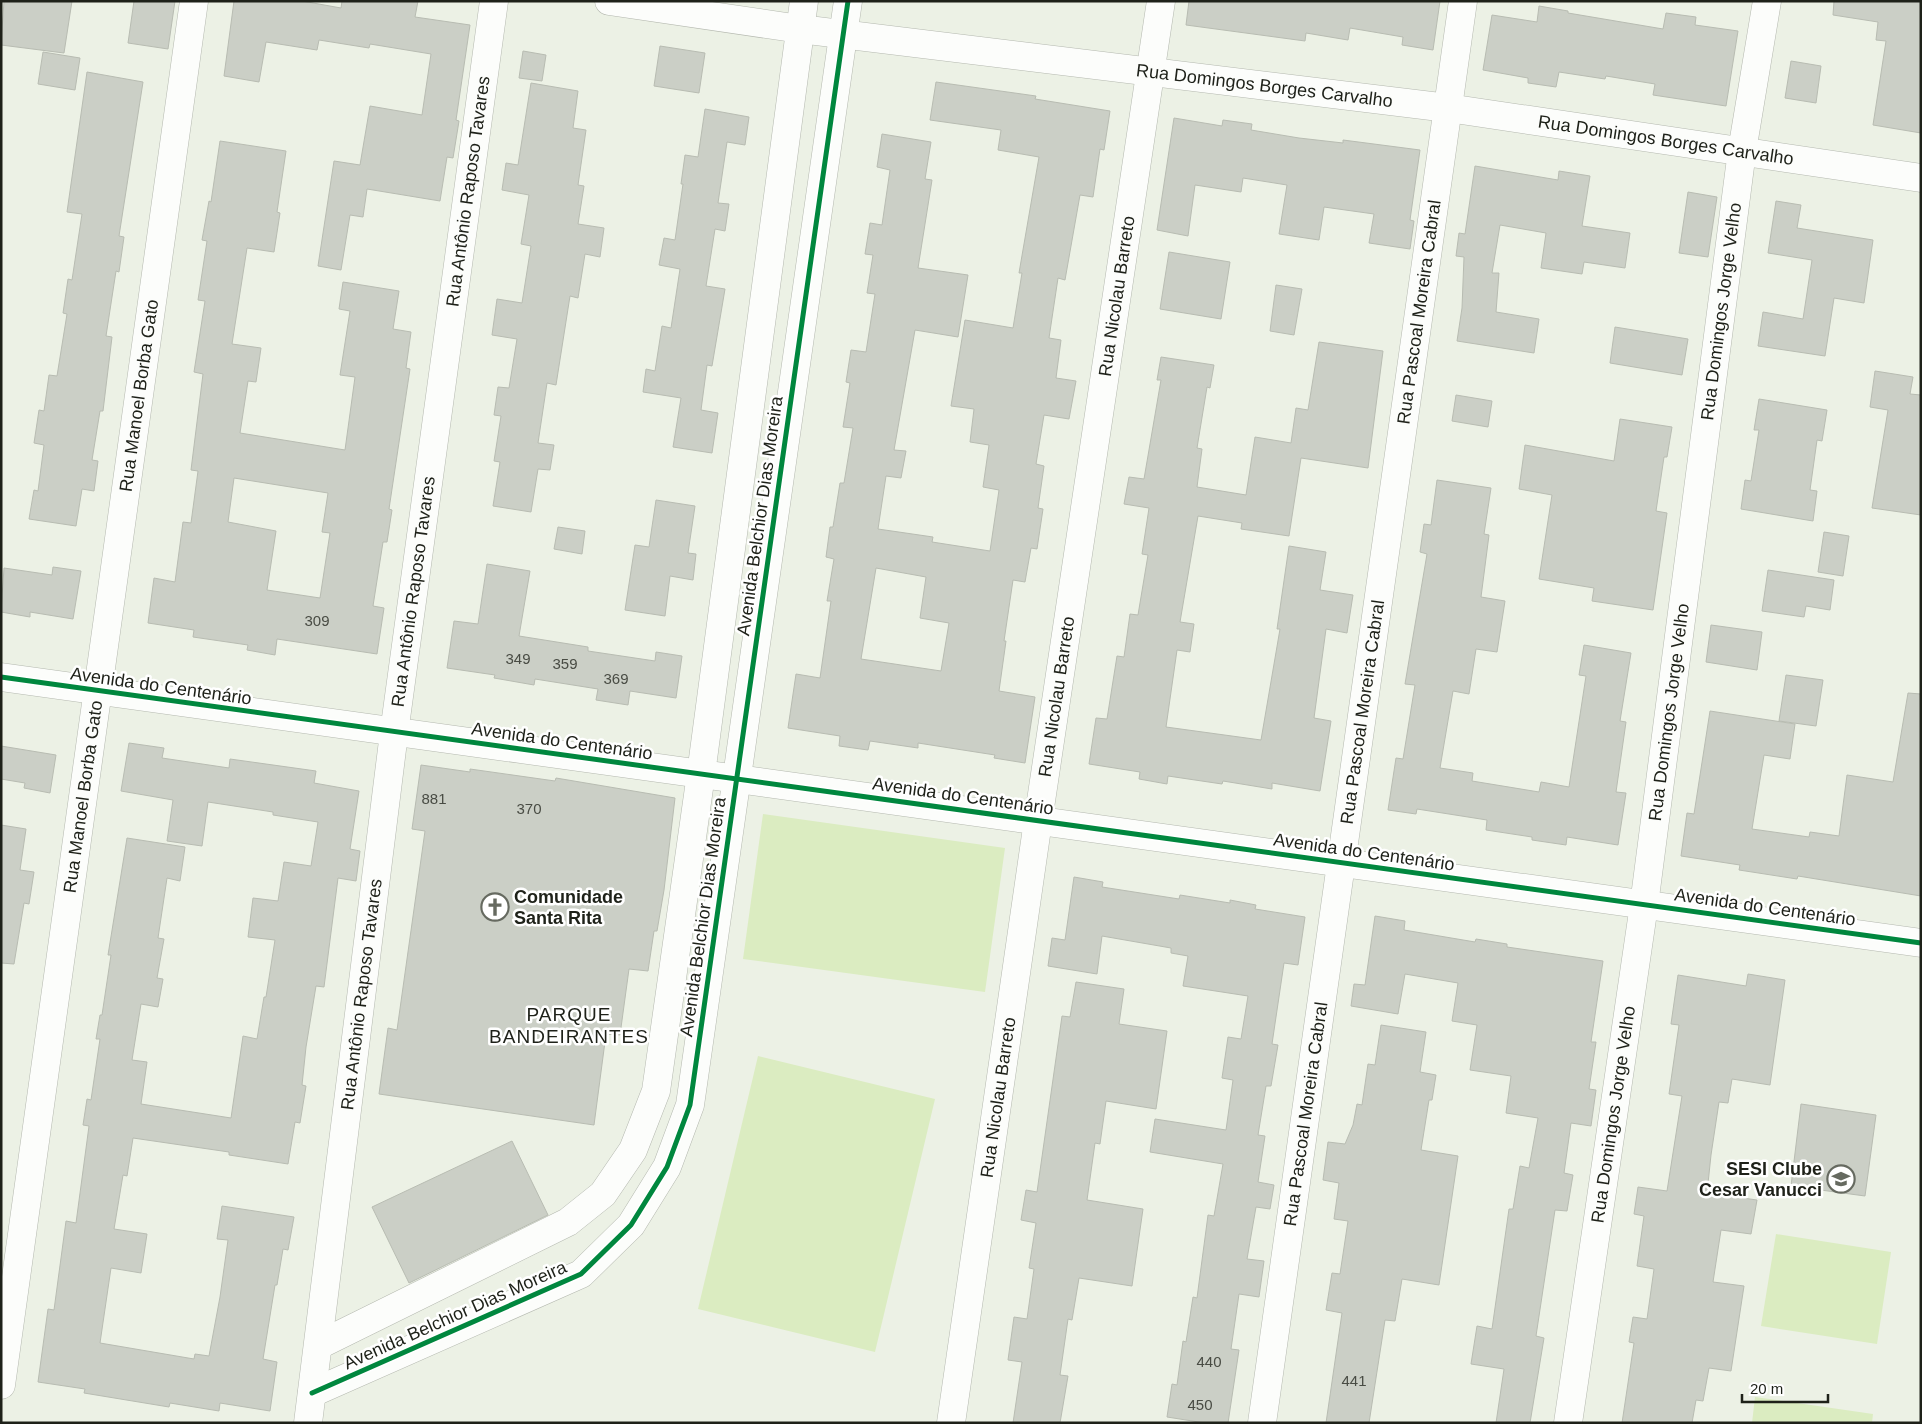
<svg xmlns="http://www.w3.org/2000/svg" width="1922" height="1424" font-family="Arial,sans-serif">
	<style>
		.green { fill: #dbecc1 }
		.building { fill: #cbcfc6; stroke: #b8bcb2; fill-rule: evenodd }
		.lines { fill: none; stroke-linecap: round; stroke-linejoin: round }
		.minor-casing { stroke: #b4b8af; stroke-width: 29 }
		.minor { stroke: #fcfdfb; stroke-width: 28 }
		.cycleway-casing { stroke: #fff; stroke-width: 8 }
		.cycleway { stroke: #00873e; stroke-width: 5 }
		.labels { text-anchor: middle; stroke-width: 5; stroke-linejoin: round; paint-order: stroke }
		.number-label { font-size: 15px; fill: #494c44 }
		.street-label { font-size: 18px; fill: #1e2119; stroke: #fff }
		.poi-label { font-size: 18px; font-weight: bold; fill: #1e2119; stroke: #fff; text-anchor: start }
		.neighbourhood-label { font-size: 19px; letter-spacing: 1px; fill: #1e2119; stroke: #fff }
	</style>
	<rect width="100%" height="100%" fill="#ecf1e5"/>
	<!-- green -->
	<g class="green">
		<path d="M763,814L1005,848L985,992L743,959Z"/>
		<path d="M758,1056L935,1099L875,1352L698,1309Z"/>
		<path d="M1776,1234L1891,1252L1877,1344L1761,1326Z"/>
		<path d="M1755,1397L1873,1414L1872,1423H1752Z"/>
	</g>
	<!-- building -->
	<g class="building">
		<path d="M4,1H72L64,53L1,45Z"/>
		<path d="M134,1H175L168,49L128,43Z"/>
		<path d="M234,1H302L341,8L342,1H418L415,17L470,25L456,120L459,121L453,158L447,157L440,201L367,189L363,217L350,215L341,270L318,266L334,161L360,165L370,106L422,115L431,54L370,44L369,48L319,40L317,50L266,42L259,82L224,76Z"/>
		<path d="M1189,1H1440L1433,50L1402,45L1403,37L1350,28L1348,40L1306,33L1305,41L1186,25Z"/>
		<path d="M1834,1H1921V133L1873,125L1886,41L1876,40L1878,22L1833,15Z"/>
		<path d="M1539,6L1568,11V13L1663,29L1666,13L1696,17L1695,25L1738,31L1726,106L1653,95L1655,84L1606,76L1605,79L1559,72L1556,87L1528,83V78L1483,70L1492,15L1537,22Z"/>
		<path d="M660,46L705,53L699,93L654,86Z"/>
		<path d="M523,51L546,55L542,81L519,78Z"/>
		<path d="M43,52L80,58L75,90L38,84Z"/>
		<path d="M1791,61L1821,66L1816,103L1785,98Z"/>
		<path d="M87,72L143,82L119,236L124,237L119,272L116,271L106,336L112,337L103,411H100L92,460L98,461L94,491L82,489L76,526L29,519L34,490L38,491L44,445L34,443L39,410L44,411L49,375L57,376L67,314L63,313L68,279L72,280L82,214L67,212Z"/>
		<path d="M936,82L1036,96L1035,99L1110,111L1104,150L1100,149L1093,197L1080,195L1065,280L1058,278L1049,338L1061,340L1056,378L1076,381L1069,419L1044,415L1036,464L1044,466L1038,508L1043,509L1037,549L1031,548L1025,582L1013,580L1004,641H1006L999,691L1035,697L1025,763L994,758L995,755L918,743V748L870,741L868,750L839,746L840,736L788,728L796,674L820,678L831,601H827L834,559L826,557L830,527H833L840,483H844L853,428L843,427L850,383L846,382L851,350L866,352L875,294L867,293L873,255L865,254L870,223L882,225L890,170L877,167L882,134L931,142L925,179L932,180L918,268L968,275L958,337L915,330L894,450L906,451L901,478L886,476L878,529L933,537L932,542L990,551L999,490L983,487L989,445L970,442L974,409L951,406L965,320L1013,328L1022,273H1019L1039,157L998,150L1001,130L930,120ZM876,568L926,577L920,618L949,623L941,671L861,659Z"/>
		<path d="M531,83L578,91L573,128L586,130L578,185L584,186L578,224L604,228L600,257L585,254L578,298L570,296L556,385L547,383L538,443L554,445L550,470L538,469L531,512L493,506L500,462L494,461L501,416L494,415L498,387L509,388L517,339L492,335L497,299L522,303L531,246L521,244L529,195L502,190L506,163L518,165Z"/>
		<path d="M705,109L749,117L745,145L727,142L718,203L729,204L725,231L715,229L706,286L725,289L712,366L707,365L701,410L718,413L712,453L673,447L681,398L643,392L646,369L655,371L662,326L671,328L680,269L659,265L664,238L675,240L683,184H681L685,155L698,157Z"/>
		<path d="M1174,118L1222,126L1223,120L1252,124L1251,130L1299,138L1343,143V140L1420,150L1410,220L1414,221L1410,249L1369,243L1374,214L1324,207L1319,240L1279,234L1287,185L1243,178L1241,192L1195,185L1188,236L1157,230Z"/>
		<path d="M220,141L286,151L277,212L280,213L274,252L247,248L232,344L261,348L256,382L248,381L240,433L345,450L355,377L340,375L350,311L339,309L343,282L399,291L393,329L411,332L406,368L410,369L389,509L392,510L387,542H383L373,606L384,608L377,654L277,639L275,655L247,650L248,645L193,637L194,630L148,623L154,578L175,582L183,522L191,523L198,471L191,470L203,374L194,372L205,301L198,300L207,241L202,240L209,201L211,202ZM234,478L328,493L322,532L330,533L320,598L267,590L276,531L228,522Z"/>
		<path d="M1475,166L1558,180L1559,171L1590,176L1582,226L1630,233L1625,268L1584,262L1582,274L1541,268L1546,233L1500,225L1492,273H1499L1496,312L1539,319L1534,353L1457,341L1462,308L1464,257L1456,256L1459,233L1465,234Z"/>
		<path d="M1688,192L1717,197L1708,257L1679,253Z"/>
		<path d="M1776,201L1801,205L1797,228L1873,240L1864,303L1834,298L1825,356L1758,346L1763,312L1803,319L1812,260L1768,253Z"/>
		<path d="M1169,252L1230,262L1221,319L1160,309Z"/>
		<path d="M1276,285L1302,289L1294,335L1270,331Z"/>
		<path d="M1615,327L1688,339L1682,375L1610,363Z"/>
		<path d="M1319,342L1383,351L1368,468L1301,458L1289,536L1241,529L1242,523L1198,516L1180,622L1194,624L1190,652L1177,650L1166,727L1261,740L1280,629H1277L1289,546L1326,552L1320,590L1353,595L1347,633L1326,629L1314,718L1331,721L1320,791L1272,783V789L1223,781L1222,784L1168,776L1167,784L1139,779L1140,772L1089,764L1096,718L1107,719L1117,656L1124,657L1130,614L1138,615L1148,555L1142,554L1149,508L1124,504L1129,477L1144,479L1161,380H1157L1161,357L1214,365L1210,388L1207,387L1197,448L1202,449L1197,487L1246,495L1255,437L1291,443L1296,408L1308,410Z"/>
		<path d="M1875,371L1913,377L1910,394L1921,395V515L1872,508L1888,410L1870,407Z"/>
		<path d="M1456,395L1492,401L1488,427L1452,421Z"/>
		<path d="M1759,399L1827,410L1822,441L1817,440L1810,490L1817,491L1813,521L1741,509L1745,480L1751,481L1759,430H1754Z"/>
		<path d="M1620,419L1672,427L1667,457H1664L1656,511L1667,513L1653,610L1592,601L1594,588L1539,579L1552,495L1519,489L1525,445L1614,461Z"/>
		<path d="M1437,480L1491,488L1484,534L1489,535L1481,597L1505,601L1497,652L1476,649L1469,694L1453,691L1440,768L1473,773L1472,781L1539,792L1541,782L1569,787L1586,676L1579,675L1584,645L1631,653L1620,721L1626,722L1616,792L1626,793L1618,845L1567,837L1566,845L1532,840V837L1486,830L1487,820L1417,809L1416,814L1388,810L1396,758L1403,759L1415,685L1405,684L1427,554L1420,552L1424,524L1431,525Z"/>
		<path d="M656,500L695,506L688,553L696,554L693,580L670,576L665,616L625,610L635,545L649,547Z"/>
		<path d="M558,527L585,531L582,554L554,549Z"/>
		<path d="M1824,532L1849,536L1843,576L1818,572Z"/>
		<path d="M487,564L530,571L519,636L588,647V651L655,661L656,652L682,656L676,698L630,691L628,705L596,700L598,689L535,679L534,685L494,678L495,675L447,668L454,621L478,624Z"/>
		<path d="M53,567L81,571L73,619L30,612V617L1,612L4,568L52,575Z"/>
		<path d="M1768,570L1834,580L1830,610L1806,606L1804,617L1762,611Z"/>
		<path d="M1711,625L1762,632L1757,670L1706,662Z"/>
		<path d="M1786,675L1823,680L1816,726L1779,721Z"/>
		<path d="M1908,693L1921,694V896L1798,876L1797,879L1739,870L1740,865L1681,856L1687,813L1694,814L1710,711L1795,724L1790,759L1764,755L1752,829L1809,837L1810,832L1839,836L1847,775L1893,782Z"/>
		<path d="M129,743L164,748L162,758L229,768L230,759L316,771L314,783L359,791L350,849L360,851L356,881L338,878L324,987L316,986L306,1047L302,1085L306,1086L300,1123L295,1122L288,1164L229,1155V1152L133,1138L127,1176L123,1175L114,1229L147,1234L141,1273L111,1268L100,1343L194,1359L195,1354L209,1356L220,1297L228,1240L217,1239L222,1206L294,1217L288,1250L283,1249L277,1285H275L263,1359L277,1362L270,1411L220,1403L219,1411L170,1403L169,1407L84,1393L85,1389L38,1382L48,1309L54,1310L66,1221L76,1223L89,1126L83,1125L87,1099L91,1100L100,1039H96L100,1015H102L111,955H108L127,838L185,847L180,881L167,878L158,938L164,939L157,978L163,979L158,1007L141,1004L132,1060L147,1062L141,1104L231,1118L243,1036L257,1039L264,997H266L275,940L248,937L253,898L278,901L284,862L311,866L318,822L273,815V812L208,802L202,846L167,841L173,800L121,791Z"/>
		<path d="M1,746L56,755L50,793L24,788L25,783L1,779Z"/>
		<path d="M421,765L470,772V769L555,781L556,778L675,798L664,890L657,931H654L648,971L629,969L620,1035L606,1034L594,1125L379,1094L388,1028L397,1030L425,831L412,829Z"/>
		<path d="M1,825L26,829L20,870L34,872L29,904L24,903L14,964L1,963Z"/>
		<path d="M1074,877L1103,882L1102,887L1179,899L1180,895L1230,903V900L1256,905L1255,909L1305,917L1298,965L1284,963L1272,1044L1278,1045L1271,1086H1266L1258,1135L1265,1136L1258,1182L1274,1185L1270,1209L1256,1207L1247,1259L1264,1261L1259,1297L1239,1294L1231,1349L1239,1350L1228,1423H1205L1167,1417L1172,1384L1177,1385L1183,1341L1186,1342L1193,1297L1197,1298L1208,1215L1214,1216L1223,1164L1150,1152L1155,1119L1226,1130L1233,1080L1222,1078L1228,1037L1241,1039L1248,996L1183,986L1188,956L1171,953V948L1102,936L1097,974L1048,966L1052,938L1065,940Z"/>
		<path d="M1375,916L1405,921L1404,930L1475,942L1476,939L1507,944V947L1603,961L1591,1042H1596L1589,1089L1596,1090L1591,1126L1571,1123L1564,1173L1573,1175L1567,1211L1555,1210L1536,1336L1544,1338L1530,1423H1496L1504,1369L1471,1364L1477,1326L1492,1329L1509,1209H1513L1520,1166L1529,1168L1538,1118L1506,1113L1511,1076L1470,1070L1477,1025L1452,1021L1458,983L1405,974L1398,1014L1351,1006L1354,984L1365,985Z"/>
		<path d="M1748,974L1785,980L1770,1085L1732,1079L1728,1103L1719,1102L1711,1155L1707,1193L1757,1200L1751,1234L1721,1230L1713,1282L1744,1286L1731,1371L1709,1368L1703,1401L1696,1400L1692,1423H1622L1634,1343L1629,1342L1633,1317L1647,1319L1654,1269L1637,1266L1644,1216L1634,1214L1638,1187L1667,1191L1682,1096L1669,1094L1679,1025L1671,1024L1678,975L1746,986Z"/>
		<path d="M1076,982L1124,989L1119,1024L1167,1031L1156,1109L1106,1101L1100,1144L1095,1143L1087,1200L1143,1209L1132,1286L1079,1278L1072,1320L1068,1319L1060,1375L1068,1376L1060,1423H1013L1022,1362L1008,1360L1014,1317L1027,1319L1034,1269L1029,1268L1036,1223L1021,1220L1026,1190L1037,1192L1062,1016L1070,1017Z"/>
		<path d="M1381,1025L1426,1032L1420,1072L1436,1075L1432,1100H1429L1421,1150L1458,1156L1439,1285L1402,1279L1395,1321L1385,1320L1369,1423H1326L1342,1313L1326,1310L1332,1273L1340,1274L1348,1221L1334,1219L1339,1183L1323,1180L1328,1142L1345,1144L1353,1125L1357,1104L1362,1105L1368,1064L1375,1065Z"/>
		<path d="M1801,1104L1876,1115L1865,1196L1791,1186Z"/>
		<path d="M512,1141L548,1215L409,1283L372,1207Z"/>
	</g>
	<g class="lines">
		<!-- minor casing -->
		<g class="minor-casing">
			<g id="minor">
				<path id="s1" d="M609,1L800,29L1448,108L1921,178"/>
				<path d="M1,677L1921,943"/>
				<path d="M319,1345L568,1222L603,1194L633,1150L656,1091L701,774L804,1"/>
				<path id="s2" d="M1,1385L194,1"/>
				<path d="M312,1393L581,1274L631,1225L667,1167L690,1105L848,1"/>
				<path id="s3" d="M308,1423L394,733L494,1"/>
				<path id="s4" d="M951,1423L1038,821L1161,1"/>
				<path id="s5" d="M1262,1423L1463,1"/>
				<path id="s6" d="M1568,1423L1644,905L1742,151L1767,1"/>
			</g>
		</g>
		<!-- minor -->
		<use href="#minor" class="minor"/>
		<!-- cycleway casing -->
		<g class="cycleway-casing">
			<g id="cycleway">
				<path d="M1,677L1921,943"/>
				<path d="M312,1393L581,1274L631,1225L667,1167L690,1105L848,1"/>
			</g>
		</g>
		<!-- cycleway -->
		<use href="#cycleway" class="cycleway"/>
	</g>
	<!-- icons -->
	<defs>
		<g id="church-ring" transform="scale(1.4375)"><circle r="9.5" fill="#fff" stroke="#666a60" stroke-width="1.5"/><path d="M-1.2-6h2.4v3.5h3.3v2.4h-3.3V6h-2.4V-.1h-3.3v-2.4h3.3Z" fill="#666a60"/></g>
		<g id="school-ring" transform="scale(1.4375)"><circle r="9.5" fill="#fff" stroke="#666a60" stroke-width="1.5"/><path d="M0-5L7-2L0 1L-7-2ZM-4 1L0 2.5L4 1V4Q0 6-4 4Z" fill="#666a60"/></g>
	</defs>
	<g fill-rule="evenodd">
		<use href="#church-ring" x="495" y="907"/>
		<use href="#school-ring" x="1841" y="1179"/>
	</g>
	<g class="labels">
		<!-- number labels -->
		<g class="number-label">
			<text x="317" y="626">309</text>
			<text x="518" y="664">349</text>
			<text x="565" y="669">359</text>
			<text x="616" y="684">369</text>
			<text x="434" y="804">881</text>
			<text x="529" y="814">370</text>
			<text x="1209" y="1367">440</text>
			<text x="1354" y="1386">441</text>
			<text x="1200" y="1410">450</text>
		</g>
		<!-- street labels -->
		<g class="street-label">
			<text dy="6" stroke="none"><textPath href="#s1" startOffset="661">Rua Domingos Borges Carvalho</textPath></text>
			<text dy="6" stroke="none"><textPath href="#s1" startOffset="1066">Rua Domingos Borges Carvalho</textPath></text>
			<text dy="6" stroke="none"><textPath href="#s3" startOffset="1242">Rua Antônio Raposo Tavares</textPath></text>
			<text dy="6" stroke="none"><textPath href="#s4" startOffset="1139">Rua Nicolau Barreto</textPath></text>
			<text dy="6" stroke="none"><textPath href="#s5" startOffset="1122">Rua Pascoal Moreira Cabral</textPath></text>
			<text dy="6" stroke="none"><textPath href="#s6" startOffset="1122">Rua Domingos Jorge Velho</textPath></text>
			<text dy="6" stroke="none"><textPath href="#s2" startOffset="999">Rua Manoel Borba Gato</textPath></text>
			<text transform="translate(760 516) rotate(-82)" y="6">Avenida Belchior Dias Moreira</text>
			<text dy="6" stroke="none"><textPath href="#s3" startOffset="838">Rua Antônio Raposo Tavares</textPath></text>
			<text transform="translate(161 686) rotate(8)" y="6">Avenida do Centenário</text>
			<text dy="6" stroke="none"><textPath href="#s4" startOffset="734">Rua Nicolau Barreto</textPath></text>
			<text dy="6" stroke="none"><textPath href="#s5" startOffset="718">Rua Pascoal Moreira Cabral</textPath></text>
			<text dy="6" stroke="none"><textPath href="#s6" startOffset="718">Rua Domingos Jorge Velho</textPath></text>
			<text transform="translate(562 741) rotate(8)" y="6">Avenida do Centenário</text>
			<text transform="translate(963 796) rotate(8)" y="6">Avenida do Centenário</text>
			<text dy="6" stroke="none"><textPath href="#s2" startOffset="594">Rua Manoel Borba Gato</textPath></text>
			<text transform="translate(1364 852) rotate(8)" y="6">Avenida do Centenário</text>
			<text transform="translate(1765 907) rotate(8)" y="6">Avenida do Centenário</text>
			<text transform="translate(703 917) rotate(-82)" y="6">Avenida Belchior Dias Moreira</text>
			<text dy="6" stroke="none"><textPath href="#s3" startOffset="432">Rua Antônio Raposo Tavares</textPath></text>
			<text dy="6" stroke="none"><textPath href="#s4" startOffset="329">Rua Nicolau Barreto</textPath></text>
			<text dy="6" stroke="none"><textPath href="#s5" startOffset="312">Rua Pascoal Moreira Cabral</textPath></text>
			<text dy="6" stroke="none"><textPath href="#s6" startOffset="312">Rua Domingos Jorge Velho</textPath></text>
			<text transform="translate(455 1315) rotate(-24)" y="6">Avenida Belchior Dias Moreira</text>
		</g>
		<!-- poi labels -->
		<g class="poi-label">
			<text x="514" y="903">Comunidade<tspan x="514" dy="21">Santa Rita</tspan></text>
			<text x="1822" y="1175" text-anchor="end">SESI Clube<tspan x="1822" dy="21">Cesar Vanucci</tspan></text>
		</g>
		<!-- neighbourhood labels -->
		<g class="neighbourhood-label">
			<text x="569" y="1021">PARQUE<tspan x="569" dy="22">BANDEIRANTES</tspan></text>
		</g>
	</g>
	<!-- border -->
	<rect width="1922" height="1424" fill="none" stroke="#1e2119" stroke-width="5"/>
	<!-- scale -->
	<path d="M1742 1394v8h86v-8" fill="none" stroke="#1e2119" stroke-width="2.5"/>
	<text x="1750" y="1394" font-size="15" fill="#1e2119" stroke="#ffffff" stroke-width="4" paint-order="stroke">20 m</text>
</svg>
